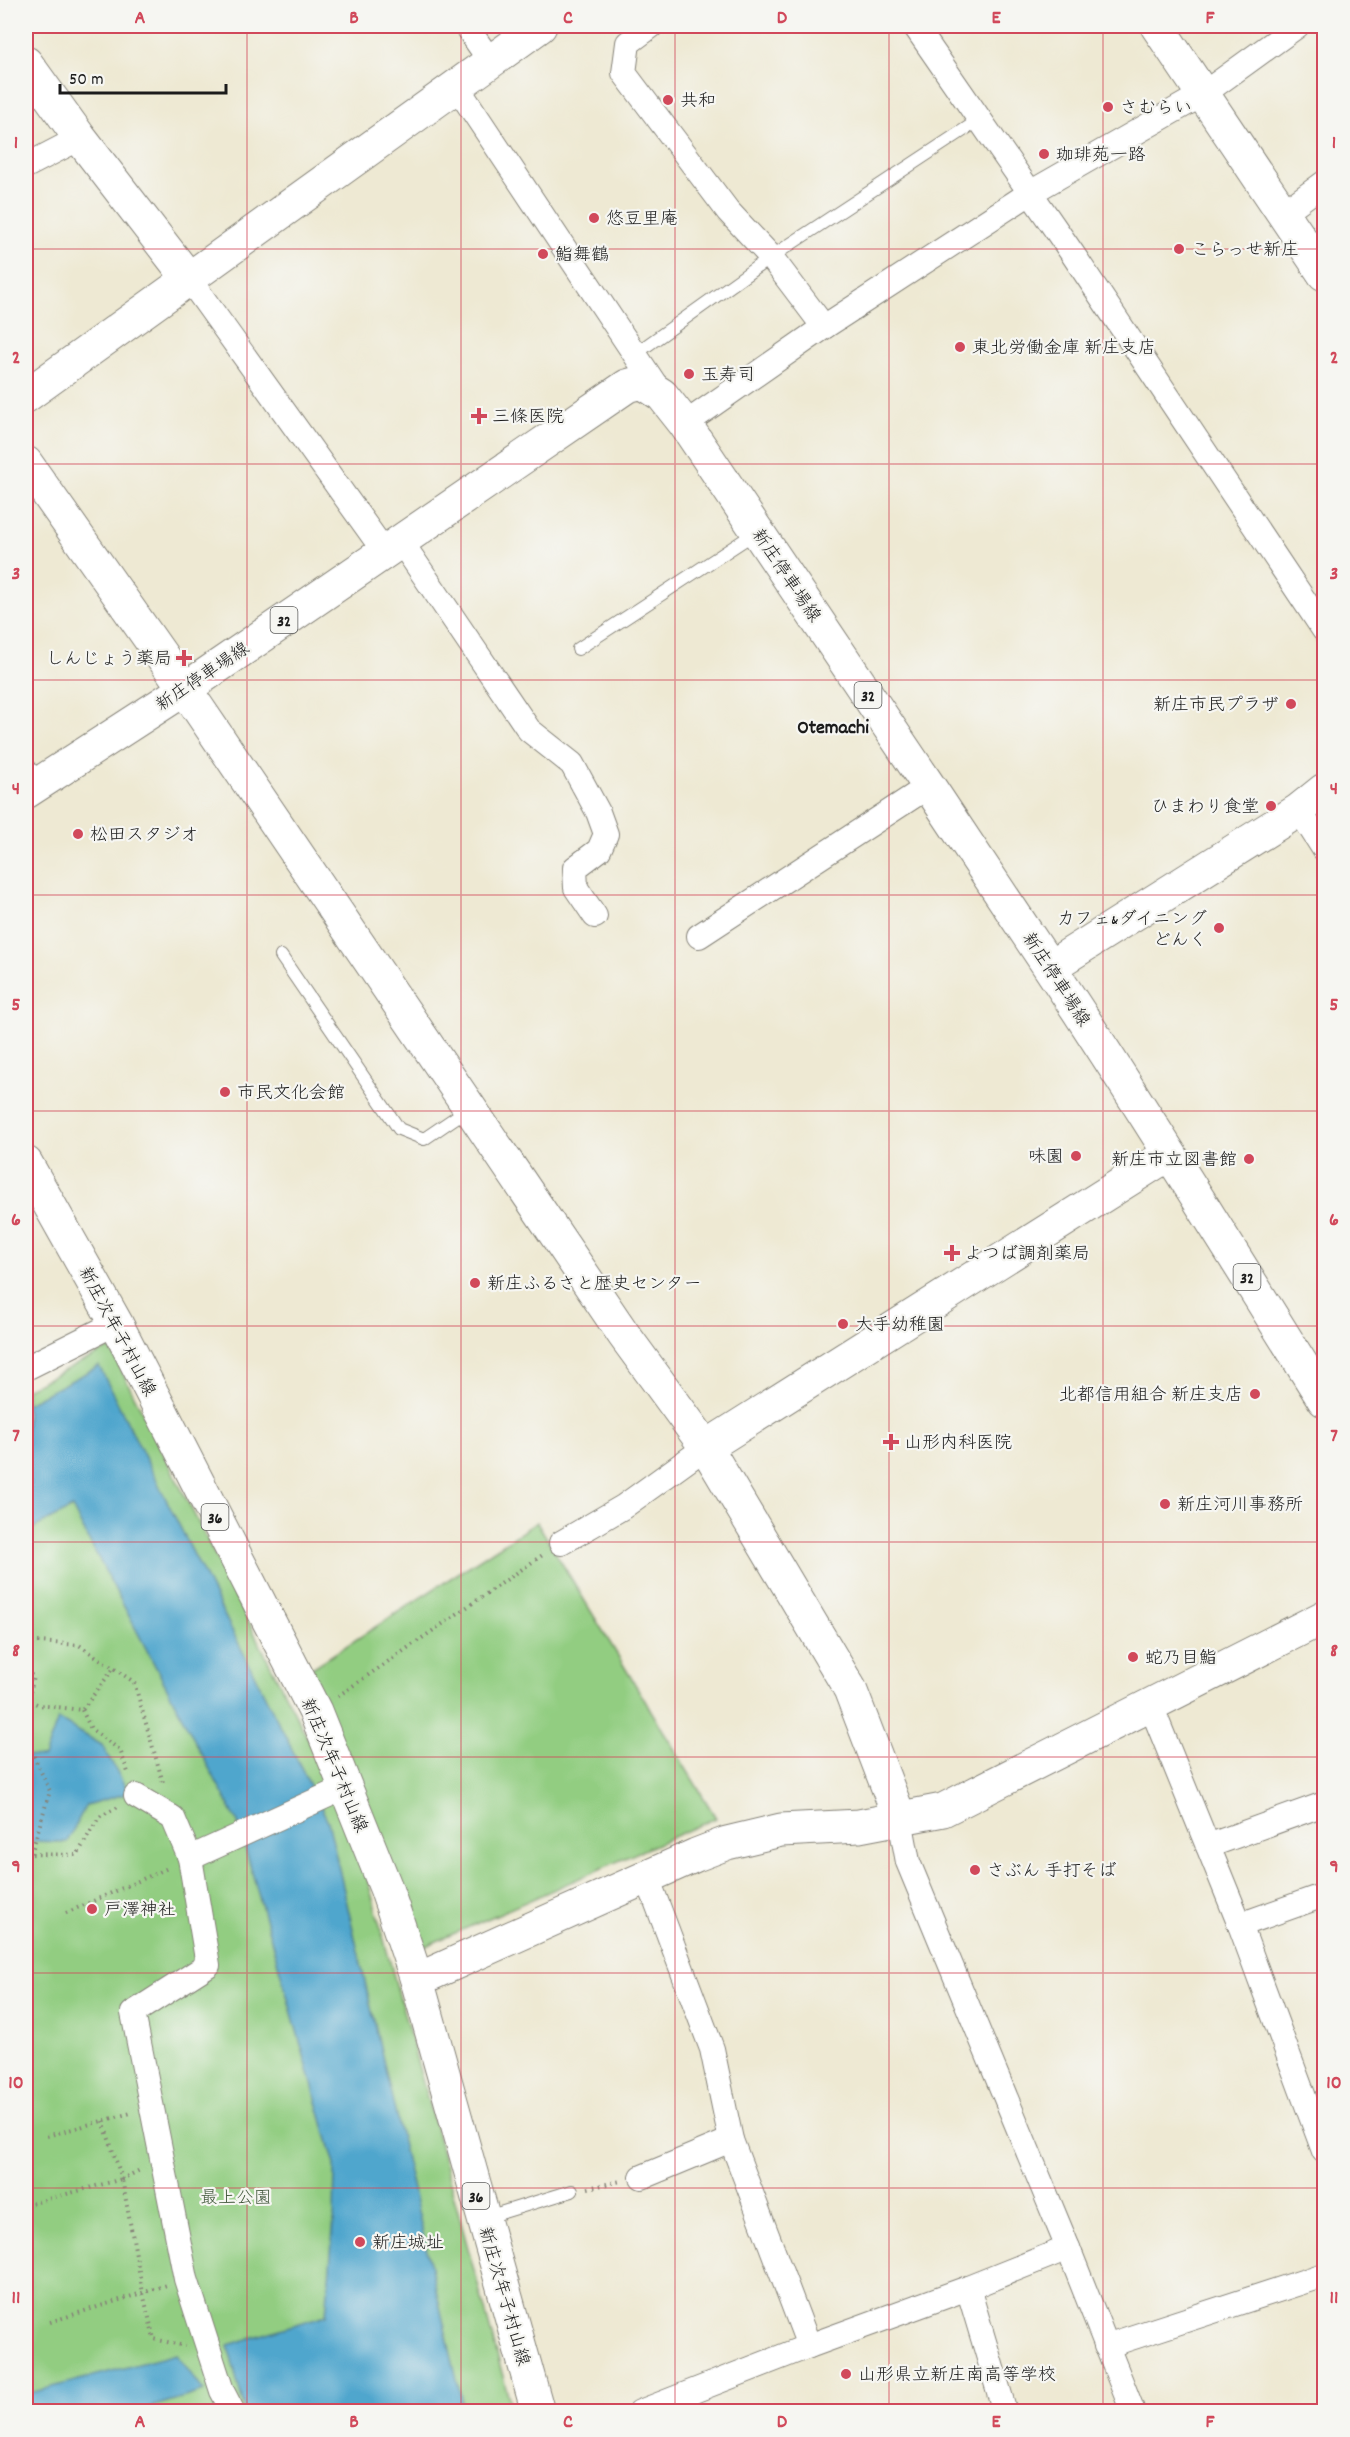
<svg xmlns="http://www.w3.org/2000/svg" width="1350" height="2437" font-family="Dekko,'Klee One',sans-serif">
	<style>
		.green { fill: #92cd81; stroke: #57744e; stroke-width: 1.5 }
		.water { fill: #50a6cd; stroke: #366174; stroke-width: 1.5 }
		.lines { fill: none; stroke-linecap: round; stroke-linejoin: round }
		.lane-casing { stroke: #858278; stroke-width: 14 }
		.street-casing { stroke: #858278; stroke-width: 26 }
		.secondary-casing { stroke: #858278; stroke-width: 35 }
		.primary-casing { stroke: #858278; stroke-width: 35 }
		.path { stroke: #858278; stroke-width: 4; stroke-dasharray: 1.5 4.5; stroke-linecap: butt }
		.lane { stroke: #fff; stroke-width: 12 }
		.street { stroke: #fff; stroke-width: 24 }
		.secondary { stroke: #fff; stroke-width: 33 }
		.primary { stroke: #fff; stroke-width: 33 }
		.grid { fill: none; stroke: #d1495b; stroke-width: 1.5; stroke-opacity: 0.55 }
		.poi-dot { fill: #d1495b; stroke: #f6f6f2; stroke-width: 2 }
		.labels { text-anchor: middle; stroke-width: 4.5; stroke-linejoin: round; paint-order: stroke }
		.shield { fill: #f6f6f2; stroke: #5d5d5c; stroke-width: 1.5 }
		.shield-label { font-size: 16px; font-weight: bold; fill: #1c1c1c }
		.poi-label { font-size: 18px; fill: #1c1c1c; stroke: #f6f6f2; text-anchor: start }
		.street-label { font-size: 18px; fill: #1c1c1c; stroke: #f6f6f2 }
		.park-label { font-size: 18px; fill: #455a3f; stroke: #f6f6f2 }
		.neighbourhood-label { font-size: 20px; font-weight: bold; fill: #1c1c1c; stroke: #f6f6f2 }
		.neatline { fill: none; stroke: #d1495b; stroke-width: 2 }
		.grid-label { font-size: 20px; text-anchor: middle; font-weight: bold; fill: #d1495b }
	</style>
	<rect width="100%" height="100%" fill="#f6f6f2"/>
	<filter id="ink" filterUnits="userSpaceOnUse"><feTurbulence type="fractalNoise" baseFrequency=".0167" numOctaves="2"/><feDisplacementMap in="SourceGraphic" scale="12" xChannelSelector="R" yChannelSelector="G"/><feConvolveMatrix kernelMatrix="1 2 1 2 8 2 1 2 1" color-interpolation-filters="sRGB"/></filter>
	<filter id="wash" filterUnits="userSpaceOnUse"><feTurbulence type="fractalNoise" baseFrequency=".008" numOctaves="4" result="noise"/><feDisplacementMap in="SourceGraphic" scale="24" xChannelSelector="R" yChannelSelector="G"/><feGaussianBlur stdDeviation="1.35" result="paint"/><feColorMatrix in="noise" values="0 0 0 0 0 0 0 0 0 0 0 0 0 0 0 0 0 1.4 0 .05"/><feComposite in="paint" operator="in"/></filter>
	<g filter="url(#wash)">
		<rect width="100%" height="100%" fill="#eee9d3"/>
		<!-- green -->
		<g class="green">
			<path d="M110,1348L354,1830L510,2402L481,2412H26V1389Z"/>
			<path d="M537,1522L716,1818L419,1949L309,1670Z"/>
		</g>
		<!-- water -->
		<g class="water">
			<path d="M99,1366L328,1821L462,2402L436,2412L245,2411L228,2345L326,2315L334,2218L335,2165L238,1823L72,1508L26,1532V1404Z"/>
			<path d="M58,1719L102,1745L129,1793L86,1805L67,1842L26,1841V1756L44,1757Z"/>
			<path d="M176,2354L204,2391L138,2411H26V2394Z"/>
		</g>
	</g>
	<g filter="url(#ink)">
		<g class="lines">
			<!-- lane casing -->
			<g class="lane-casing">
				<g id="lane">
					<path d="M635,354L771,257L979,120"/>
					<path d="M578,649L758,531"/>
					<path d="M26,762L41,782"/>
					<path d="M281,956L399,1129L424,1139L468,1109"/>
					<path d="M484,2218L572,2191"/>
				</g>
			</g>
			<!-- street casing -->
			<g class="street-casing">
				<g id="street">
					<path d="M466,26L491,62"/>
					<path d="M651,26L628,43L624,73L728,211L771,257L824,327"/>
					<path d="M915,26L1072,253L1324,630"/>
					<path d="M457,87L660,392"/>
					<path d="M26,166L80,138"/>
					<path d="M1283,213L1324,183"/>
					<path d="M189,279L384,551"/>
					<path d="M685,424L824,327L1030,193L1203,94L1297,26"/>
					<path d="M400,540L529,730L572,764L598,812L606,834L599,850L575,868L576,888L595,916"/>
					<path d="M1299,810L1324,849"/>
					<path d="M699,936L929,786"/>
					<path d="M26,1368L116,1323"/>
					<path d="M561,1543L623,1507L706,1447"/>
					<path d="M1151,1706L1240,1925L1324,2151"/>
					<path d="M136,1796L173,1818L190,1858L208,1965L133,2013L186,2279L222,2391L233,2412"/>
					<path d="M900,1819L908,1862L1068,2248L1133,2412"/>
					<path d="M1208,1846L1324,1804"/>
					<path d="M190,1858L346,1787"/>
					<path d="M647,1877L712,2049L731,2140L809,2346"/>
					<path d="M1240,1925L1324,1895"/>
					<path d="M642,2177L731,2140"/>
					<path d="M968,2288L1005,2412"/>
					<path d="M1106,2346L1324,2275"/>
					<path d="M640,2412L809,2346L968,2288L1068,2248"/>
				</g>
			</g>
			<!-- secondary casing -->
			<g class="secondary-casing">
				<g id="secondary">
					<path d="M1157,26L1324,274"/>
					<path d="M26,63L80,138L189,279"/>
					<path d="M26,396L540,26"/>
					<path d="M26,463L185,689L624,1335L706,1447L850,1689L900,1819"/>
					<path d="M1050,967L1299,810L1324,790"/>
					<path d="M706,1447L1169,1154"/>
					<path d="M417,1980L696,1855L727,1843L781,1830L859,1826L943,1810L1324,1617"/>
				</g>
			</g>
			<!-- primary casing -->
			<g class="primary-casing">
				<g id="primary">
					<path d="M26,792L185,689L627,386L642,382L662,395L685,424C807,604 928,784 1048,965C1143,1108 1233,1255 1324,1400"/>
					<path d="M26,1163L116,1323L315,1711L386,1888L417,1980L538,2412"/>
				</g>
			</g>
			<!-- path -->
			<g class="path">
				<path d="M26,1641L79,1645L134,1682L164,1786"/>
				<path d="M26,1671L34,1677L28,1700L39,1705L82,1710L114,1668"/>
				<path d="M338,1696L544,1554"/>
				<path d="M82,1710L91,1729L120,1750L129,1775"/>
				<path d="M26,1740L50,1791L31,1854"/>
				<path d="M26,1854L77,1855L99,1817L118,1807"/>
				<path d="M66,1913L170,1867"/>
				<path d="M103,2121L122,2179L142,2169"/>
				<path d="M47,2136L131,2113"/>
				<path d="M588,2188L621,2181"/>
				<path d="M26,2205L122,2179L143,2293L154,2339L185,2346"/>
				<path d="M50,2322L167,2285"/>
			</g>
			<!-- lane -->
			<use href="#lane" class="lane"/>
			<!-- street -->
			<use href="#street" class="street"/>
			<!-- secondary -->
			<use href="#secondary" class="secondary"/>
			<!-- primary -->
			<use href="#primary" class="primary"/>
		</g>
	</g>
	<!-- grid -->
	<path class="grid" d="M247,26V2412M461,26V2412M675,26V2412M889,26V2412M1103,26V2412M26,249H1324M26,464H1324M26,680H1324M26,895H1324M26,1111H1324M26,1326H1324M26,1542H1324M26,1757H1324M26,1973H1324M26,2188H1324"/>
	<!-- markers -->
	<g class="poi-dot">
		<circle cx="668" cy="100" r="6"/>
		<circle cx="1108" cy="107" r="6"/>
		<circle cx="1044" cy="154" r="6"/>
		<circle cx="594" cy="218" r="6"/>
		<circle cx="1179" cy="249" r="6"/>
		<circle cx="543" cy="254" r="6"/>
		<circle cx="960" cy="347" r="6"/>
		<circle cx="689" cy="374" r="6"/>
		<path d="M476 407h6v6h6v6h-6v6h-6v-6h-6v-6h6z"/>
		<path d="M181 649h6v6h6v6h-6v6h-6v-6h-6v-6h6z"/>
		<circle cx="1291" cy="704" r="6"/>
		<circle cx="1271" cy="806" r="6"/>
		<circle cx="78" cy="834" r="6"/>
		<circle cx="1219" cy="928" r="6"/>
		<circle cx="225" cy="1092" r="6"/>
		<circle cx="1076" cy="1156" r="6"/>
		<circle cx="1249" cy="1159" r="6"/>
		<path d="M949 1244h6v6h6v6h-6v6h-6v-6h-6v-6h6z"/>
		<circle cx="475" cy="1283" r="6"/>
		<circle cx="843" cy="1324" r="6"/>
		<circle cx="1255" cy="1394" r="6"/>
		<path d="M888 1433h6v6h6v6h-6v6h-6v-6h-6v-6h6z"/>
		<circle cx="1165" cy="1504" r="6"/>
		<circle cx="1133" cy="1657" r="6"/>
		<circle cx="975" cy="1870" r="6"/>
		<circle cx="92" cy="1909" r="6"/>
		<circle cx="360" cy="2242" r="6"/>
		<circle cx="846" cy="2374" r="6"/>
	</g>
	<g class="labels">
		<!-- shield labels -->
		<g class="shield">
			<rect x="270.5" y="607" width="27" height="26" rx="4.5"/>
			<rect x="854.5" y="682" width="27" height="26" rx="4.5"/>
			<rect x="1233.5" y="1264" width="27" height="26" rx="4.5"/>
			<rect x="201.5" y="1504" width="27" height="26" rx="4.5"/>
			<rect x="462.5" y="2183" width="27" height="26" rx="4.5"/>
		</g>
		<g class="shield-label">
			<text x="284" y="626">32</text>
			<text x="868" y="701">32</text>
			<text x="1247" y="1283">32</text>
			<text x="215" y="1523">36</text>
			<text x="476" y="2202">36</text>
		</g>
		<!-- poi labels -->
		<g class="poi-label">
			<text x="680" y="106">共和</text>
			<text x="1120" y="113">さむらい</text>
			<text x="1056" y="160">珈琲苑一路</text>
			<text x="606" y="224">悠豆里庵</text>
			<text x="1191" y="255">こらっせ新庄</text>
			<text x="555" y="260">鮨舞鶴</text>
			<text x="972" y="353">東北労働金庫 新庄支店</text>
			<text x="701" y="380">玉寿司</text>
			<text x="492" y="422">三條医院</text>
			<text x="172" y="664" text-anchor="end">しんじょう薬局</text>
			<text x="1279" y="710" text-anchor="end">新庄市民プラザ</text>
			<text x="1259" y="812" text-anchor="end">ひまわり食堂</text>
			<text x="90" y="840">松田スタジオ</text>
			<text x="1207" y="924" text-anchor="end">カフェ&amp;ダイニング<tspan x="1207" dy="21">どんく</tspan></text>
			<text x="237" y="1098">市民文化会館</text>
			<text x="1064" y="1162" text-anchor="end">味園</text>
			<text x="1237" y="1165" text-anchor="end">新庄市立図書館</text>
			<text x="964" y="1259">よつば調剤薬局</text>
			<text x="487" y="1289">新庄ふるさと歴史センター</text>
			<text x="855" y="1330">大手幼稚園</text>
			<text x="1243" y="1400" text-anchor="end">北都信用組合 新庄支店</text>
			<text x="904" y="1448">山形内科医院</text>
			<text x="1177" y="1510">新庄河川事務所</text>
			<text x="1145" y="1663">蛇乃目鮨</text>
			<text x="987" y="1876">さぶん 手打そば</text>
			<text x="104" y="1915">戸澤神社</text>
			<text x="372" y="2248">新庄城址</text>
			<text x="858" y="2380">山形県立新庄南高等学校</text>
		</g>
		<!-- street labels -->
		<g class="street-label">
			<text transform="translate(787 575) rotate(56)" y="6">新庄停車場線</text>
			<text transform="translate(202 676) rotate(-34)" y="6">新庄停車場線</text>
			<text transform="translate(1057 979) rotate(57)" y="6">新庄停車場線</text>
			<text transform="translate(118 1331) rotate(62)" y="6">新庄次年子村山線</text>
			<text transform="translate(335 1765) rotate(67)" y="6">新庄次年子村山線</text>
			<text transform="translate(505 2296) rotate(74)" y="6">新庄次年子村山線</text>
		</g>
		<!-- park labels -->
		<g class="park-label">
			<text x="236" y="2203">最上公園</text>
		</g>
		<!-- neighbourhood labels -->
		<g class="neighbourhood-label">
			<text x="833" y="733">Otemachi</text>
		</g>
	</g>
	<!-- margin -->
	<rect width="1350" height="2437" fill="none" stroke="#f6f6f2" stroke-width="66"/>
	<!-- scale -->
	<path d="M60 84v9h166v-9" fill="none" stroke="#1c1c1c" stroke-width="3"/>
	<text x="69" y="84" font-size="18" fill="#1c1c1c" stroke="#f6f6f2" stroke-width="4.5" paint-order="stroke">50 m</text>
	<rect x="33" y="33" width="1284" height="2371" class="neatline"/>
	<g class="grid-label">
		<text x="140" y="23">A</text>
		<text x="354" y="23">B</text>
		<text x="568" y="23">C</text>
		<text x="782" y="23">D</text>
		<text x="996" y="23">E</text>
		<text x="1210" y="23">F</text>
		<text x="16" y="148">1</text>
		<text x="1334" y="148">1</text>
		<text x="16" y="363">2</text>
		<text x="1334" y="363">2</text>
		<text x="16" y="579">3</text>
		<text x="1334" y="579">3</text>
		<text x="16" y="794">4</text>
		<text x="1334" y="794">4</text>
		<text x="16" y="1010">5</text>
		<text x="1334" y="1010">5</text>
		<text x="16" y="1225">6</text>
		<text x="1334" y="1225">6</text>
		<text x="16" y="1441">7</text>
		<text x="1334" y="1441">7</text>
		<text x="16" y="1656">8</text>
		<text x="1334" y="1656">8</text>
		<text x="16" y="1872">9</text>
		<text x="1334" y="1872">9</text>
		<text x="16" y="2088">10</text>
		<text x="1334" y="2088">10</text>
		<text x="16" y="2303">11</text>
		<text x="1334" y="2303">11</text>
		<text x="140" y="2427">A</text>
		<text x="354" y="2427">B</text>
		<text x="568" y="2427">C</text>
		<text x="782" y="2427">D</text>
		<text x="996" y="2427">E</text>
		<text x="1210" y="2427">F</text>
	</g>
</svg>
